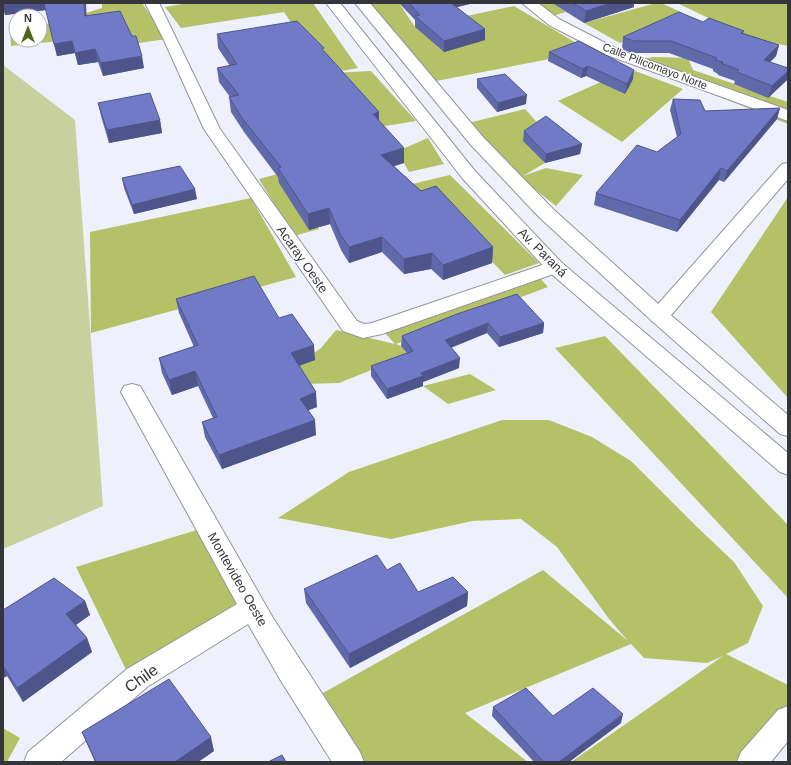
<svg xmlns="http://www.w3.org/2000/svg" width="791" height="765" font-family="Helvetica,sans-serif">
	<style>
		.green { fill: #c8d19d }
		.forest { fill: #b5c167 }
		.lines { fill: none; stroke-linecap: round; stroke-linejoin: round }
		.street-casing { stroke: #92949e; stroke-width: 2 }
		.secondary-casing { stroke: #92949e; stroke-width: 2 }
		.street { fill: #fff; fill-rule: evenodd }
		.secondary { fill: #fff; fill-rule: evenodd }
		.wall { fill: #6069aa }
		.shaded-wall { fill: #4e558b }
		.building { fill: #707ac6; stroke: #4e558b }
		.labels { text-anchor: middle; stroke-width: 3; stroke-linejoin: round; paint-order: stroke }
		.far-street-label { font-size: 11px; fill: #35363b; stroke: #fff }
		.street-label { font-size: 13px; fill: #35363b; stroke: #fff }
		.near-street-label { font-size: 16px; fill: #35363b; stroke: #fff }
	</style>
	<rect width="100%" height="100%" fill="#eef1fc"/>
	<!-- green -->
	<path class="green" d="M3,65L75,120L103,506L3,549Z"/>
	<!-- forest -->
	<g class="forest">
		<path d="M102,3H142L167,39L132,44L88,38L11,46L10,31L16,29V40H40V25L57,22L102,8Z"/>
		<path d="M188,3H313L358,68L330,73L371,71L416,121L379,127L324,73L284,12L181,28L165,7Z"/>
		<path d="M364,3H399L415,27L514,6L583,47L560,57L431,82Z"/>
		<path d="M533,3H552L566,12L549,17Z"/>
		<path d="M656,3H661L683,13L620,43L584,23Z"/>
		<path d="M677,3H788V46L750,38Z"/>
		<path d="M653,57L688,58L693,70L788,102V124L631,62Z"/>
		<path d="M630,69L683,89L622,142L558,101Z"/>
		<path d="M525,109L543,129L524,141L545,163L523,176L546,168L583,175L556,206L519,177L468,123Z"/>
		<path d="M428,138L444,164L409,172L404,163L400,150Z"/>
		<path d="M278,174L319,229L294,236L259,179Z"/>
		<path d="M450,175L539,263L505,275L463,232L412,184Z"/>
		<path d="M788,197V398L711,312Z"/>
		<path d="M251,198L296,277L91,333L90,232Z"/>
		<path d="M539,277L548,287L396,344L401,346L409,355L339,383L303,384L293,368L321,348L336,330L395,344L384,332Z"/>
		<path d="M605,336L788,525V598L555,348Z"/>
		<path d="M470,374L496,390L448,404L423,386Z"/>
		<path d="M502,420H549L592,437L631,461L696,526L734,562L763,606L748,643L726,654L788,685V725L756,762H571L723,656L707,663L644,658L631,644L465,713L528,762H357L314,698L543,570L628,641L609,619L557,547L521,519L472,521L391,539L278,518L349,472Z"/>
		<path d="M203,528L246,605L129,676L76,567Z"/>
		<path d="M3,728L20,738L7,762H3Z"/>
	</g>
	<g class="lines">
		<!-- street casing -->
		<g class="street-casing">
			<g id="street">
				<path d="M145,3H159L220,129L357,321L364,324L372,323L548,263L555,261L562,263L565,267L562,271L382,334L363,338L343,331L204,129L163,38Z"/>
				<path d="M522,3H538L559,19L617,49L788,110V121L607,55L549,25Z"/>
				<path d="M788,163V179L666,321L659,323L652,321L649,316L652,311L782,164Z"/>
				<path d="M132,384L140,386L273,618L360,752L364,762H332L281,681L248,624L147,687L61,762H24L28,752L127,669L237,604L121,392L124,386Z"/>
				<path d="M788,706V741L771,762H737L741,752L778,710Z"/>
			</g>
		</g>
		<!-- secondary casing -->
		<g class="secondary-casing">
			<g id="secondary">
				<path d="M326,3H340L475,171L562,263L788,453V475L780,472L548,271L463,179Z"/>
				<path d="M355,3H370L483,137L553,209L666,311L788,415V436L780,434L652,321L539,217L471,145Z"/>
			</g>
		</g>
		<!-- street -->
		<use href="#street" class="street"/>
		<!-- secondary -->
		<use href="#secondary" class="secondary"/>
	</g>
	<!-- wall -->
	<g class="wall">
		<path d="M3,3L87,16L144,68L103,76L98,62L78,65L75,53L57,56L46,10L5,15L3,6Z"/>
		<path d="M399,3H474L457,7L485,40L444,52L415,27V20Z"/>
		<path d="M552,3H634V7L584,23Z"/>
		<path d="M703,22L744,31L743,33L779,45L776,56L770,62L787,80L768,98L734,84L735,81L718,75V74L713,71V69L669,53H632L622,49L623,37Z"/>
		<path d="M217,34L324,51L379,112V121L404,148V163L394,166L421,191L493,247L492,263L443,280L431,269L404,274L382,252L349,263L341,250L330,224L309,230L279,183L278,177L244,132L231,112L229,97H230L219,82L217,68L230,66L218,48Z"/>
		<path d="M549,52L633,79L625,94L586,76L581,78L548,61Z"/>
		<path d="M477,79L526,104L497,112L477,88Z"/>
		<path d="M673,99L705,111L780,108L777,119L724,182L719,180L677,232L594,205L596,193L657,152L677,137L670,110Z"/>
		<path d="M98,103L160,120L162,133L109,143L101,116Z"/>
		<path d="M524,131L582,144L580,154L545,163L523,141Z"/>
		<path d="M122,178L197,199L134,214L124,188Z"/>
		<path d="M176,299L279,318L315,360L299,366L317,407L308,410L316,435L222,469L205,437L202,422L213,418L198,386L172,395L162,373L159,358L194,347L179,313Z"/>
		<path d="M457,314L544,323L543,333L499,347L487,333L451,348L459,368L423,382V386L387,399L371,376V366L407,353L401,346L402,336Z"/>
		<path d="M387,570L418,592H468L467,606L350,668L306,603L304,589Z"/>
		<path d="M85,601L90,615L76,625L87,638L92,652L23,702L7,676L3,678V610Z"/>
		<path d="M493,707L553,716L621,723L569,762H534L492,716Z"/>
		<path d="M82,732L214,751L198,762H95Z"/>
	</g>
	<!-- shaded-wall -->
	<g class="shaded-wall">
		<path d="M3,3H44L46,10L5,15L3,6Z"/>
		<path d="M84,3H86L87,28L85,16Z"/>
		<path d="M446,3H474L445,10Z"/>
		<path d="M611,3H634V7L584,23L586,11Z"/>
		<path d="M485,29V40L444,52V41Z"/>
		<path d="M72,41L75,53L57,56L54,44Z"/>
		<path d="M779,45L776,56L761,71L764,60Z"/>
		<path d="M95,49L98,62L78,65L75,53Z"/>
		<path d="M142,56L144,68L103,76L101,63Z"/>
		<path d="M588,66L586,76L581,78L583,69Z"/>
		<path d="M634,70L633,79L625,94L627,84Z"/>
		<path d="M788,71V76L787,80L768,98L772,86Z"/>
		<path d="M527,95L526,104L497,112L498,103Z"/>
		<path d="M780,108L777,119L724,182L727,171Z"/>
		<path d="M379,112V127L373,114Z"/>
		<path d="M160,120L162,133L109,143L107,130Z"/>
		<path d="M582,144L580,154L545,163L546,154Z"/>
		<path d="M404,148V163L381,170V155Z"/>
		<path d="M721,168L719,180L677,232L680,220Z"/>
		<path d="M195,189L197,199L134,214L132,205Z"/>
		<path d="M329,208L330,224L309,230L308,214Z"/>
		<path d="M382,237V252L349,263V247Z"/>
		<path d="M493,247L492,263L443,280V265Z"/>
		<path d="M432,253L431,269L404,274V259Z"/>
		<path d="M488,323L487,333L444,350L445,340Z"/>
		<path d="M544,323L543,333L499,347L500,337Z"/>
		<path d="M314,345L315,360L292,368L291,353Z"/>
		<path d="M460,358L459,368L423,382V386L387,399V389L421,373Z"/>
		<path d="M195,371L198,386L172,395L169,380Z"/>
		<path d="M316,392L317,407L302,413L300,399Z"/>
		<path d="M315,420L316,435L222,469L219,455Z"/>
		<path d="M468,592L467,606L350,668L349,654Z"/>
		<path d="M85,601L90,615L71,628L66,614Z"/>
		<path d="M87,638L92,652L23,702L17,688Z"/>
		<path d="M3,668L7,676L3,678Z"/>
		<path d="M623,714L621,723L569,762H559Z"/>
		<path d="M211,737L214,751L198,762H175Z"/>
	</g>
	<!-- building -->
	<g class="building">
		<path d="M44,3H84L85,16L120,11L132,36H136L142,56L101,63L95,49L75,53L72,41L54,44Z"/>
		<path d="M409,3H451L485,29L444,41L415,16L420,15Z"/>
		<path d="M573,3H611L586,11Z"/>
		<path d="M679,12L703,22L709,18L744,31L741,33L779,45L764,60L788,68V71L772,86L737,72L739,70L721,63L723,62L715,60L717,58L671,41H634L623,37Z"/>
		<path d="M297,21L324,48L322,49L379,112L373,114L404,148L381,155L421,191L436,186L493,247L443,265L432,253L404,259L382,237L349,247L340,234L329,208L308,214L278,168L281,167L242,118L229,97L239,95L217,68L237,64L217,34Z"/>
		<path d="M579,41L634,70L627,84L588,66L583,69L549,52Z"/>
		<path d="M505,74L527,95L498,103L477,79Z"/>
		<path d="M150,93L160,120L107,130L98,103Z"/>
		<path d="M673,99L700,100L705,111L780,108L727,171L721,168L680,220L596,193L637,145L657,152L681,134Z"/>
		<path d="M546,116L582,144L546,154L524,131Z"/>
		<path d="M180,166L195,189L132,205L122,178Z"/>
		<path d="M254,276L279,318L292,314L314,345L291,353L316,392L300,399L315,420L219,455L202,422L217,417L195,371L169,380L159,358L198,345L176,299Z"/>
		<path d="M517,294L544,323L500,337L488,323L445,340L460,358L421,373L423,376L387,389L371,366L413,351L402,336L457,314Z"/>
		<path d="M377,555L387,570L400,563L418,592L453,577L468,592L349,654L304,589Z"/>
		<path d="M54,578L85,601L66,614L87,638L17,688L3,666V610Z"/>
		<path d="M169,679L211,737L175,762H96L82,732Z"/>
		<path d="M526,688L553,716L593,688L623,714L559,762H544L493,707Z"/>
		<path d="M282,755L286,762H268Z"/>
	</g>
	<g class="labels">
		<!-- far-street labels -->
		<g class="far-street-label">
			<text transform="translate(655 66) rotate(21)" y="4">Calle Pilicomayo Norte</text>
		</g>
		<!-- street labels -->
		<g class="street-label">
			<text transform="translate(543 252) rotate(45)" y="5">Av. Paraná</text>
			<text transform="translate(303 259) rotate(55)" y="5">Acaray Oeste</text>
			<text transform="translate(238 579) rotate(60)" y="5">Montevideo Oeste</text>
		</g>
		<!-- near-street labels -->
		<g class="near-street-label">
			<text transform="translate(141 678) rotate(-35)" y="6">Chile</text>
		</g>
	</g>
	<!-- border -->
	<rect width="791" height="765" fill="none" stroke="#35363b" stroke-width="8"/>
	<!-- north arrow -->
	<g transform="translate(28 28)"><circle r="19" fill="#ffffff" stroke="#aeafb1"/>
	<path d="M0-3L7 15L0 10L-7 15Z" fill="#4b6618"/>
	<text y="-6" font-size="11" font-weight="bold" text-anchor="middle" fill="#35363b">N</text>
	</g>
</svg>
